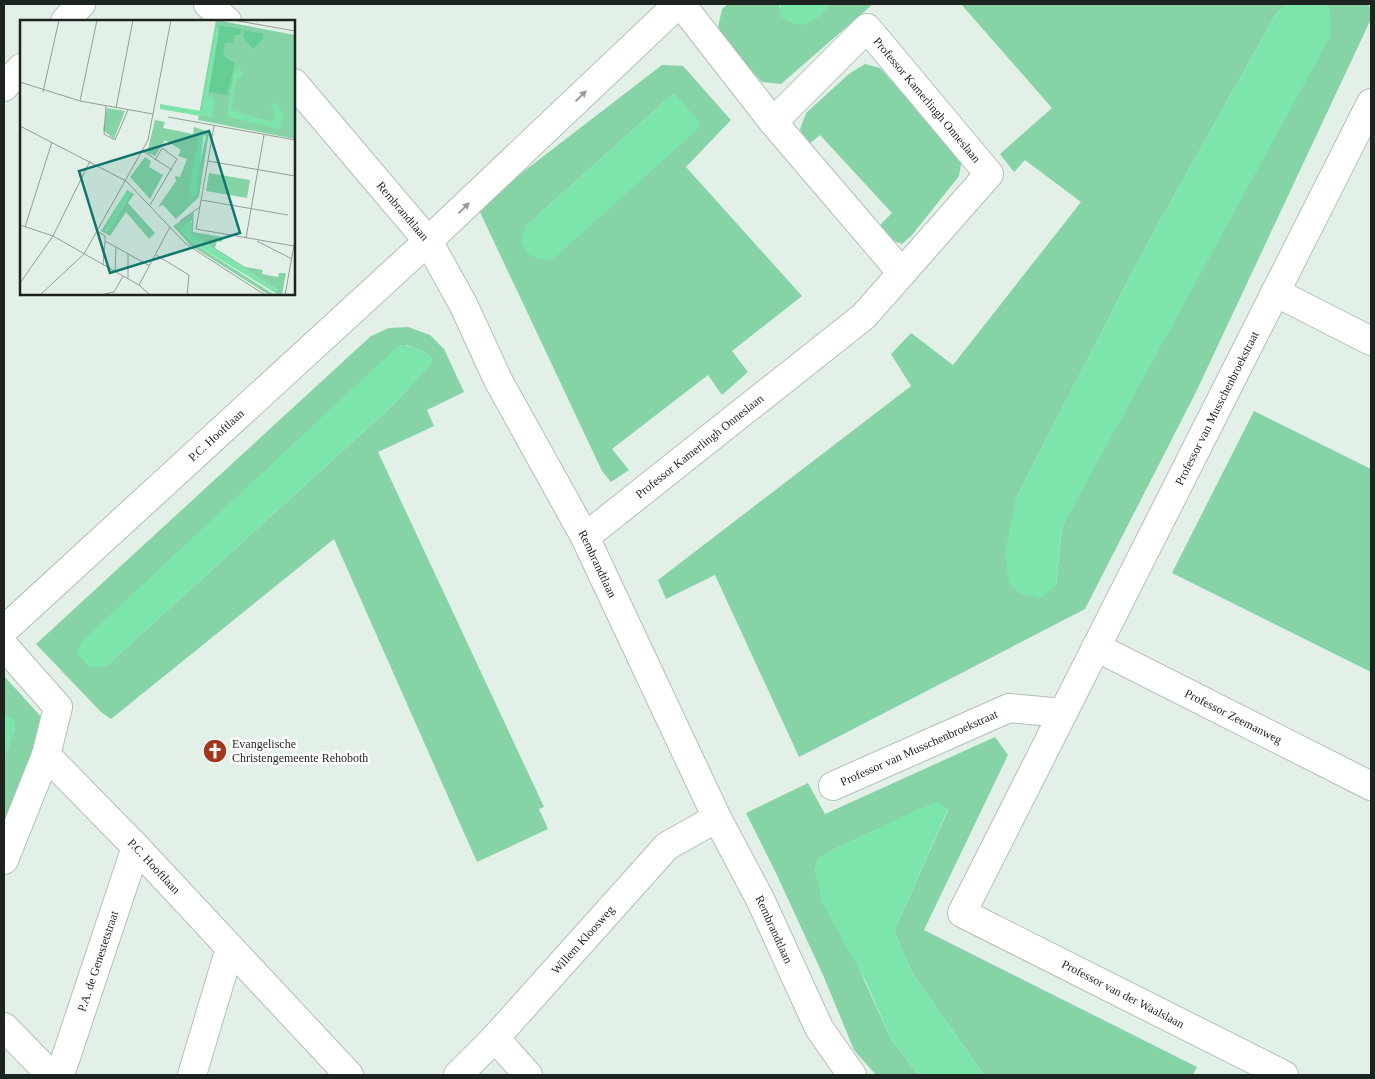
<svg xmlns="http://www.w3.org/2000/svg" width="1375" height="1079" font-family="'Times New Roman',serif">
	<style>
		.green { fill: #86d3a6; fill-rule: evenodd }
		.water { fill: #7ce5ab }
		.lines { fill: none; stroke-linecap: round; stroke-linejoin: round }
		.minor-casing { stroke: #b2c0b7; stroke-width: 30 }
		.tertiary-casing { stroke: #b2c0b7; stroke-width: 30 }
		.minor { stroke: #fff; stroke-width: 28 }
		.tertiary { stroke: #fff; stroke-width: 28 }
		.oneway { fill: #999c9a }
		.labels { text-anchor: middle; stroke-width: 5; stroke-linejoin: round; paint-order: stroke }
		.street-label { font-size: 12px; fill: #1d231f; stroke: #fff }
		.poi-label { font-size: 12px; fill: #1d231f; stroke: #fff; text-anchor: start }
		.inset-road { fill: none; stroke: #939e97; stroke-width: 1 }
		.view { fill: #0f766e; fill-opacity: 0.15; stroke: #0f766e; stroke-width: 2.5 }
		.inset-edge { fill: none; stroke: #1d231f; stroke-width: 2.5 }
	</style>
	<rect width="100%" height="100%" fill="#e2f0e7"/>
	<!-- green -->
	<g class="green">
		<path d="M728,4H780L779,7L817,18L830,4H873L781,84L762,82L717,32L722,9Z"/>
		<path d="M961,4H1287L1276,14L1146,246L1016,498L1056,586L1062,527L1326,4H1323H1368L1371,10V19L1196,392L1085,609L799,757L715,575L666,599L658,580L911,386L891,354L911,333L953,365L1081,202L1025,160L1014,172L1000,154L1052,108Z"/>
		<path d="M865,64L880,68L960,158L961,165L959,176L912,235L902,244L892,240L878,227L892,213L820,135L807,146L800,129L806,113L849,74Z"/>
		<path d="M662,65L683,66L731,120L686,167L802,296L732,351L748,372L722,395L708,375L612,449L629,470L611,482L602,471L479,210L484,202ZM674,93L571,242L552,259L526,226Z"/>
		<path d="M408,327L430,335L444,349L464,392L427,410L434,426L378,452L544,807L539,809L548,829L477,862L334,539L111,719L101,712L36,644L371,336L389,328ZM407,345C416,349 431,352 432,362L393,405L105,667Z"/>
		<path d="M1254,411L1371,469V672L1172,573Z"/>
		<path d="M4,676L44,720L43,730L4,827V757L15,728L7,715H4Z"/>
		<path d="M995,737L1008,755L924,930L1197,1067L1193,1075H984L912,973L894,931L948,810L912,813L833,850L818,859L815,871L819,881L892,1041L919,1075H876L854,1050L823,975L776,873L746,813L808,783L825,814Z"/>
	</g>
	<!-- water -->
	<g class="water">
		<path d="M780,4H830C816,23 802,32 781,17Z"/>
		<path d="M1287,4H1326L1330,10V37L1062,527L1056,586L1040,598L1020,593L1009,584L1005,553L1016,498L1146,246L1276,14Z"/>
		<path d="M674,93L699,121L697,130L552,260C536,259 527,257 521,242L526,226Z"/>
		<path d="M399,345C409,345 430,351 433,362L393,405L105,667H90L77,654L81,642Z"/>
		<path d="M4,715H7L14,720L15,728L4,757Z"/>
		<path d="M937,802L948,809L894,931L912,973L984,1075H919L892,1041L866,982L822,902L815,871L818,859L833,850L925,806Z"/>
	</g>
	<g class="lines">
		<!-- minor casing -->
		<g class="minor-casing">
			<g id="minor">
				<path d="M681,4L773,122L902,273"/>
				<path d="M65,21L81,4"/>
				<path d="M4,87L21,68"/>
				<path d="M1275,292L1371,341"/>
				<path id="s1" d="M585,537L864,316L989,174L867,28L773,122"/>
				<path id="s2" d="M4,630L428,241L678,4"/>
				<path id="s3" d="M4,646L58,707L46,755L136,847L349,1075"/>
				<path id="s4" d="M1096,647L1371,786"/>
				<path id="s5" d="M833,786L1009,708L1063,713"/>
				<path d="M4,860L46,755"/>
				<path d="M4,1027L51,1075"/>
				<path d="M495,1038L528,1075"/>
				<path id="s6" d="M60,1075L136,847"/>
				<path d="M192,1075L230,948"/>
				<path id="s7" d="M458,1075L495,1038L667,846L717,818"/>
				<path id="s8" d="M1284,1075L962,913L1371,103"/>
			</g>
		</g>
		<!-- tertiary casing -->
		<g class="tertiary-casing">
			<g id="tertiary">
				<path d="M208,4L227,21"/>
				<path id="s9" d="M294,83L428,241L463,304L498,380L585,537L717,818L761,901L819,1028L852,1075"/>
			</g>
		</g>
		<!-- minor -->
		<use href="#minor" class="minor"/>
		<!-- tertiary -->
		<use href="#tertiary" class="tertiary"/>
	</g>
	<!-- one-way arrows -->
	<defs><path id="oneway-solid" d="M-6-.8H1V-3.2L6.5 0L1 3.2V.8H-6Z" transform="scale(1.25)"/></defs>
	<g class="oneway">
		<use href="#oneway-solid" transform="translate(581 96) rotate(-44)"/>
		<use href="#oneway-solid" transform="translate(464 208) rotate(-44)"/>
	</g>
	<!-- icons -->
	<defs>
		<g id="church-disc" transform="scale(1.25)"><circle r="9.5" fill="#9f371c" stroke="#fff"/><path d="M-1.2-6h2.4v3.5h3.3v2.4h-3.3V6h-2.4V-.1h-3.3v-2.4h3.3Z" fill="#fff"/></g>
	</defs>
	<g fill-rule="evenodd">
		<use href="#church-disc" x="215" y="751"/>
	</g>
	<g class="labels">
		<!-- street labels -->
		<g class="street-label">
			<text transform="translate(927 100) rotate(50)" y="4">Professor Kamerlingh Onneslaan</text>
			<text dy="4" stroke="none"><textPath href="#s9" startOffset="168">Rembrandtlaan</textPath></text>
			<text dy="4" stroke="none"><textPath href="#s8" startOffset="926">Professor van Musschenbroekstraat</textPath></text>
			<text dy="4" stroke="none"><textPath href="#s2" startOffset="288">P.C. Hooftlaan</textPath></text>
			<text dy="4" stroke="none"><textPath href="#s1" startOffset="146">Professor Kamerlingh Onneslaan</textPath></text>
			<text dy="4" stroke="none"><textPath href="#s9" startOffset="572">Rembrandtlaan</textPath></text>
			<text dy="4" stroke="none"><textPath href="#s4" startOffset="154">Professor Zeemanweg</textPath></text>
			<text dy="4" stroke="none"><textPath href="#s5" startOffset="94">Professor van Musschenbroekstraat</textPath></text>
			<text dy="4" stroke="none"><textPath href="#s3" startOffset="286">P.C. Hooftlaan</textPath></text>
			<text dy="4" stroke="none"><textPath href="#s9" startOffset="978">Rembrandtlaan</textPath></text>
			<text dy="4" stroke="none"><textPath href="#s7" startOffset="184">Willem Kloosweg</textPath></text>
			<text dy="4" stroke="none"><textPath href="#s6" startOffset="120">P.A. de Genestetstraat</textPath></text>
			<text transform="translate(1123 994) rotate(27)" y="4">Professor van der Waalslaan</text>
		</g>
		<!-- poi labels -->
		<g class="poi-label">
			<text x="232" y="748">Evangelische<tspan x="232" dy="14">Christengemeente Rehoboth</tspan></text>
		</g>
	</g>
	<!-- overview -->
	<g transform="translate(20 20)">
		<rect width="275" height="275" fill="#e2f0e7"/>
		<path d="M196,0L275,15V119L178,100ZM87,88L105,91L94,119L83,110ZM135,100L145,102L143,108L173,114L174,107L189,112L179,177L156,199L143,185L138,187L156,161L155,156L160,157L167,139L158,136L161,130L145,120L135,136L127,133ZM181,113L186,116L174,170ZM125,137L131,141L129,147L143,155L130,179L110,157ZM189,153L230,160L227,178L186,171ZM107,170L114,174L108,183L135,213L129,219L106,192L90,216L81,211ZM106,172H110L108,178L88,211H85ZM174,192L173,212L203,217L202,222L197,221L195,228L225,247L243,250L242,254L258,257L259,253H266L262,275H249L170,225L153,206ZM172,200L170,213L173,216L258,270L255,275L173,223L161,210Z" fill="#86d3a6" fill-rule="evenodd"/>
		<path d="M197,5L221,9L220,15H215L213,23H205L203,35L215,44L207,75L188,72L199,10ZM224,10L243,14V19L233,29L223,16Z" fill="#65ce95"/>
		<path d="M197,5L199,10L188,76L195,79L192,98L140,89V84L181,91ZM219,46L223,54L216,62L211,90L253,102L255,93L251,85L256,82L263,94L260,109L207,97L214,54ZM184,113L176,176L172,177L169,168L174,141L180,115ZM106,172H110L108,178L88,211L85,210ZM172,200L170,213L173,216L258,270L257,274L173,223L161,210Z" fill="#7ce5ab"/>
		<path class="inset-road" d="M213,0L275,11M0,62L60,81L133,94M23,72L39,0M60,81L77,0M86,86L84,114L95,120L108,90M96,88L113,0M148,97L275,120M0,106L106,161L166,224L245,275M194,106L176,209L274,226M123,131L152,150M188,141L275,156M181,180L268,195M130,185L157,139L142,128L135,140M160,201L180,187M0,205L33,216L119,265L130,275M5,207L32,122M77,211L85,216V221L130,246M226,218L244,115M237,221L272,239M108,234V259M136,235L169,255L167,275M83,245L85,221M95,252L96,227M0,263L33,216L70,141M119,265L150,207M20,275L64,234L128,120L151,0M80,275L94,272L103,256M265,275L275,220"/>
		<path class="view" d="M189,111L220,213L90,253L59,151Z"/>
		<rect width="275" height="275" class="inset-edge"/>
	</g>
	<!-- border -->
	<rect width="1375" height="1079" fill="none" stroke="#1d231f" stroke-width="10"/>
</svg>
